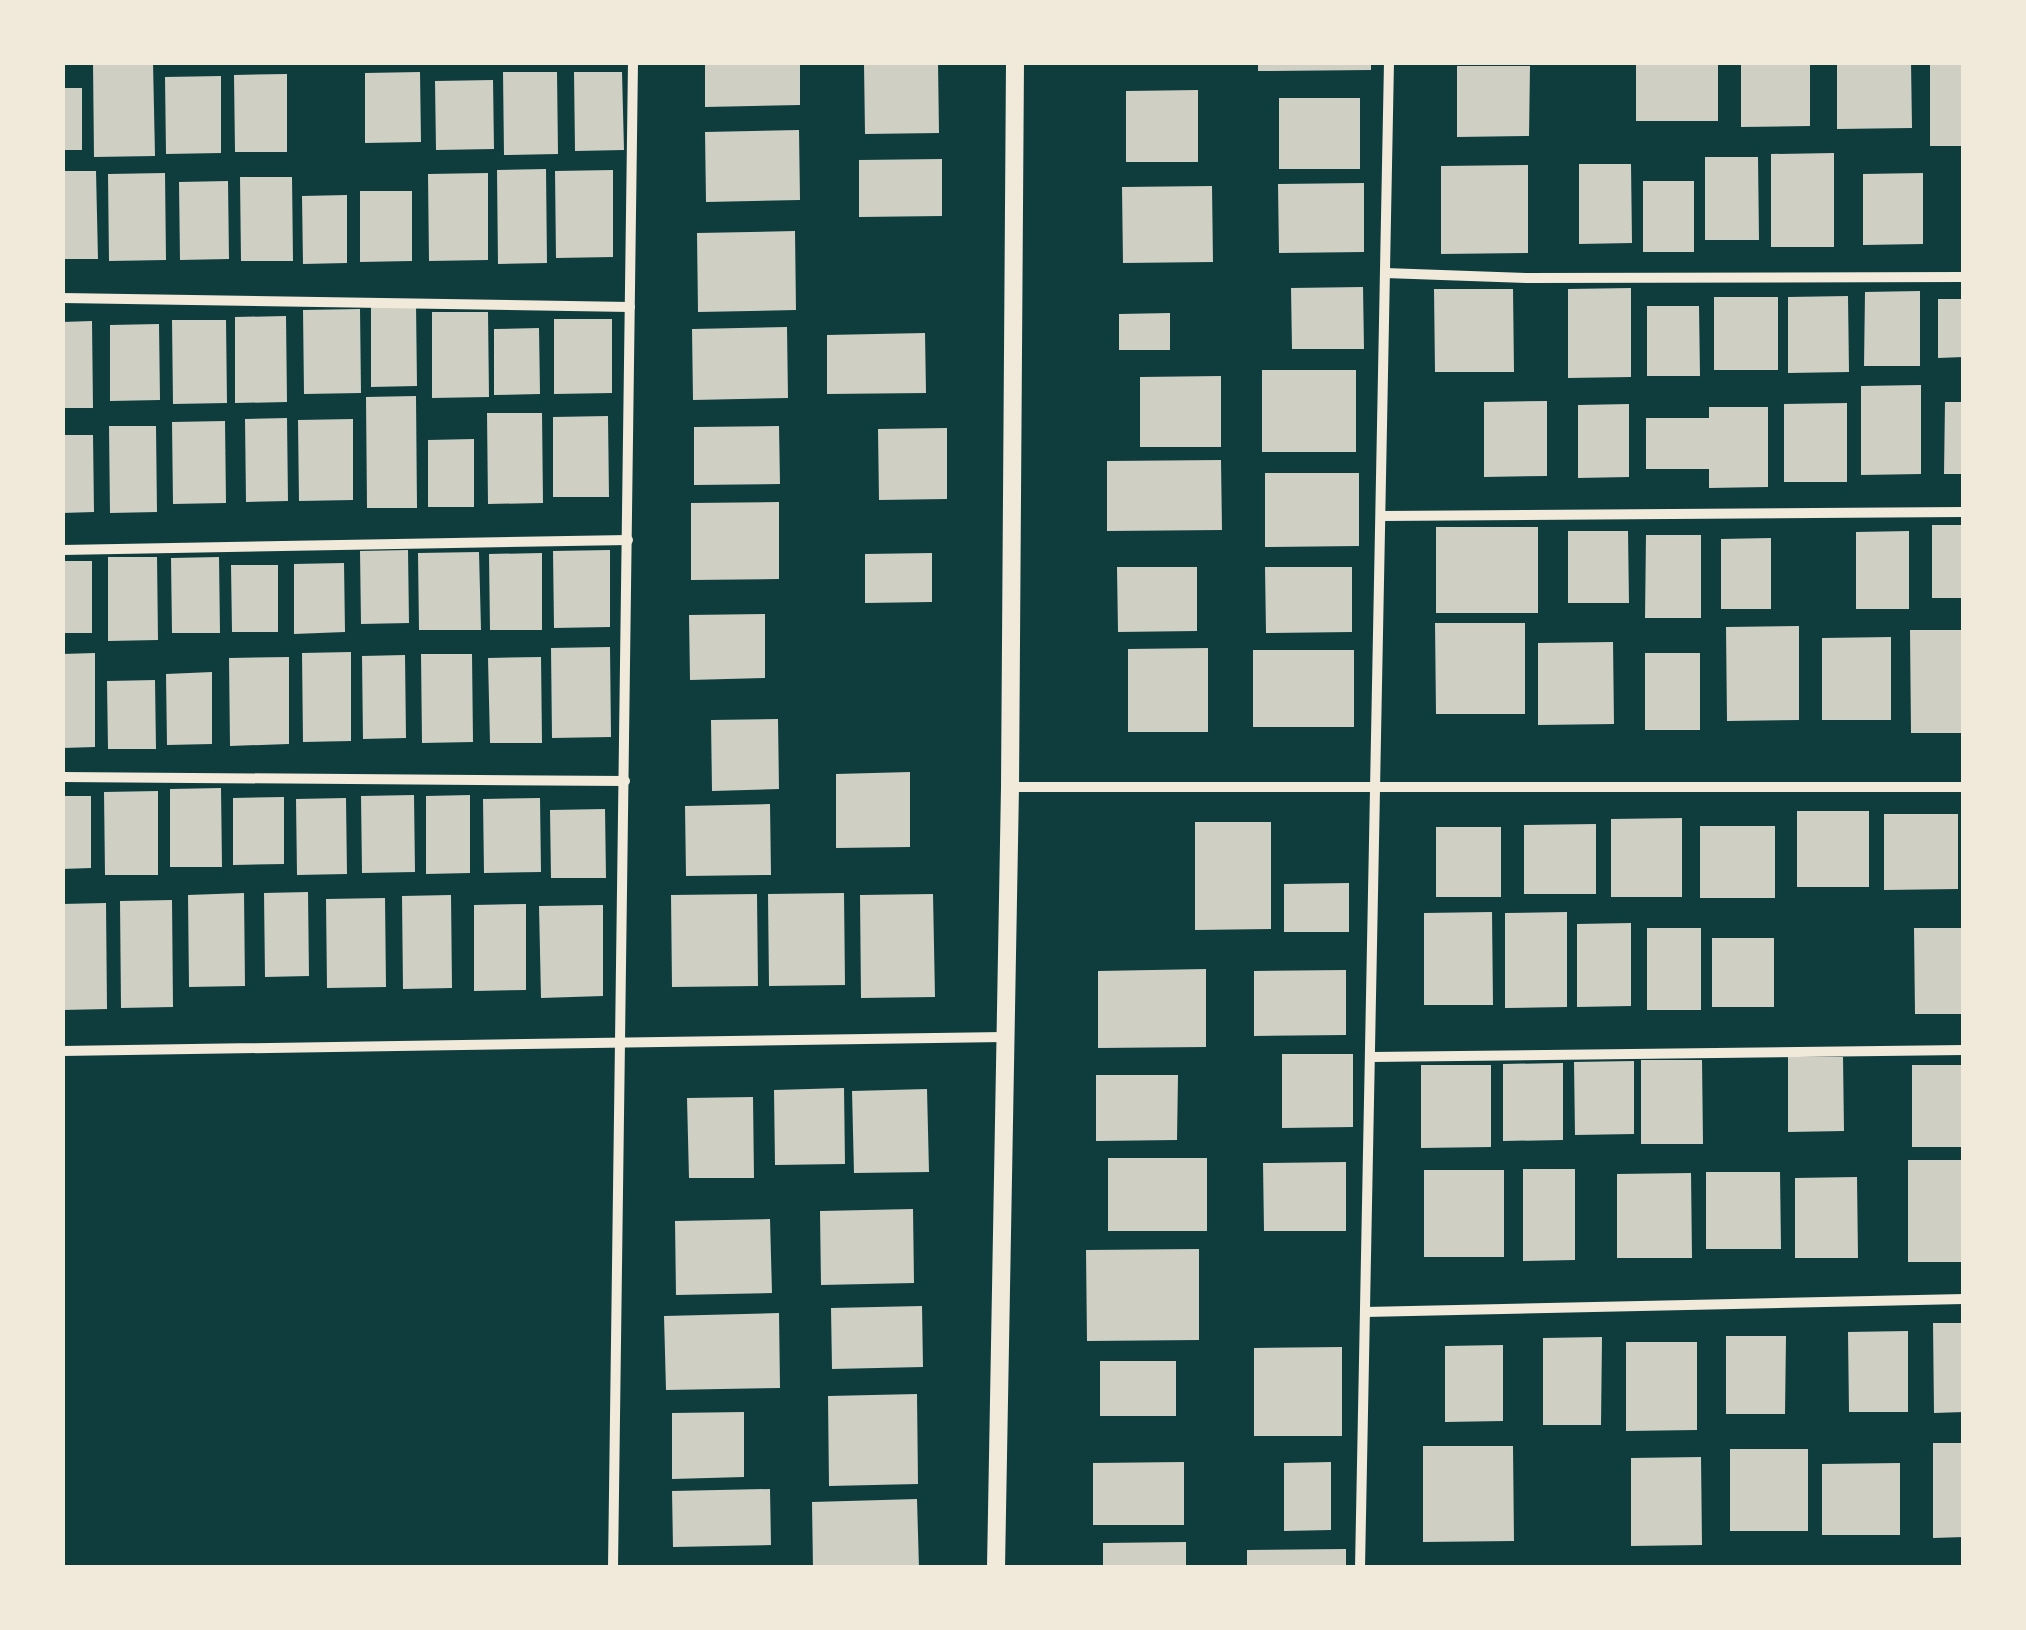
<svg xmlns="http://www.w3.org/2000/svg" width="2026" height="1630" font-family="'PT Serif',serif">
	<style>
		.building { fill: #cfcfc3 }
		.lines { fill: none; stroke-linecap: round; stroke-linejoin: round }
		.minor { stroke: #f1e9da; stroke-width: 10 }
		.tertiary { stroke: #f1e9da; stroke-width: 18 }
	</style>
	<rect width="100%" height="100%" fill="#0f3d3e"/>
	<!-- building -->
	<g class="building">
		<path d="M153,62L155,156L94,157L93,63Z"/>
		<path d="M705,62H800V105L705,107Z"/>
		<path d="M938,62L939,133L865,134L864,64Z"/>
		<path d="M1258,62H1371V70L1258,71Z"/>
		<rect x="1636" y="62" width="82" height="59"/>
		<path d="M1741,62H1810V126L1741,127Z"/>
		<path d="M1837,62H1911L1912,128L1837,129Z"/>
		<rect x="1930" y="62" width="34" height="84"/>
		<path d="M1457,66H1530L1529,136L1457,137Z"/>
		<path d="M420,72L421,142L365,143V73Z"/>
		<path d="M503,72H557L558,154L504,155Z"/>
		<path d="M574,72H622L624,150L575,151Z"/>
		<path d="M287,74V152H235L234,75Z"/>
		<path d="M221,76V153L166,154L165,77Z"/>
		<path d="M493,80L494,149L436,150L435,81Z"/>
		<rect x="62" y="88" width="20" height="62"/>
		<path d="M1198,90V162H1126V91Z"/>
		<rect x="1279" y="98" width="81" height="71"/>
		<path d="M799,130L800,200L706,202L705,132Z"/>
		<path d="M1834,153V247H1771V154Z"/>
		<path d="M1705,157H1758L1759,240H1705Z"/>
		<path d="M942,159V216L859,217V160Z"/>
		<path d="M1579,164H1631L1632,243L1579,244Z"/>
		<path d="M1528,165V253L1441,254V166Z"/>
		<path d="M546,169L547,263L498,264L497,170Z"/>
		<path d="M613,170V257L556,258L555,171Z"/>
		<path d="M62,171H96L98,259H62Z"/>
		<path d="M165,173L166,260L109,261L108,174Z"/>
		<path d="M488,173V260L429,261L428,174Z"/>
		<path d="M1923,173V244L1863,245V174Z"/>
		<path d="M240,177H292L293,261H241Z"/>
		<path d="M228,181L229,259L180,260L179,182Z"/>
		<rect x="1643" y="181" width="51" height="71"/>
		<path d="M1364,183V252L1279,253L1278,184Z"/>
		<path d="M1212,186L1213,262L1123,263L1122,187Z"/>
		<path d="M360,191H412V261L360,262Z"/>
		<path d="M347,195V263L303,264L302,196Z"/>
		<path d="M795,231L796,310L698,312L697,233Z"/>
		<path d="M1363,287L1364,349H1292L1291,288Z"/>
		<path d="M1631,288V377L1568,378V289Z"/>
		<path d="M1434,289H1513L1514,372H1435Z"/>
		<path d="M1920,291V366H1864L1865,292Z"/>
		<path d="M1848,296L1849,372L1788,373V297Z"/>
		<rect x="1714" y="297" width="64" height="73"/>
		<path d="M1938,299H1964V357L1938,358Z"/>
		<path d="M416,304L417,386L371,387V305Z"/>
		<path d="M1647,306H1699L1700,376H1647Z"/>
		<path d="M360,309L361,393L304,394L303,310Z"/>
		<path d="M432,312H488L489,397L432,398Z"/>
		<path d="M1170,313V350H1119V314Z"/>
		<path d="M286,316L287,402L235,403V317Z"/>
		<path d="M554,319H612V393L554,394Z"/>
		<path d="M172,320H226L227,403L173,404Z"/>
		<path d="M92,321L93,408H62V322Z"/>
		<path d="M159,324L160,400L110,401V325Z"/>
		<path d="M787,327L788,398L693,400L692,329Z"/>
		<path d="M539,328L540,394L494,395V329Z"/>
		<path d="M925,333L926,393L827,394V335Z"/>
		<rect x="1262" y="370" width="94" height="82"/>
		<path d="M1221,376V447H1140V377Z"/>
		<path d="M1921,385V474L1861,475V386Z"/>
		<path d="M416,396L417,508H367L366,397Z"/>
		<path d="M1547,401V476L1484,477V402Z"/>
		<path d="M1945,402H1964V474H1944Z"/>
		<path d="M1847,403V482H1784V404Z"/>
		<path d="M1629,404V477L1578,478V405Z"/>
		<path d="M1709,407H1768V487L1709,488V469H1646V418H1709Z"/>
		<path d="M487,413H542L543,503L488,504Z"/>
		<path d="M608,416L609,497H553V417Z"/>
		<path d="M287,418L288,501L246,502L245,419Z"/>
		<path d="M353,419V500L299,501L298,420Z"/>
		<path d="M225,421L226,503L173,504L172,422Z"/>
		<path d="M109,426H156L157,512L110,513Z"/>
		<path d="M779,426L780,484L694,485V427Z"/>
		<path d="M947,428V499L879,500L878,429Z"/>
		<path d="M62,435H93L94,512L62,513Z"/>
		<path d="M474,439V507H428V440Z"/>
		<path d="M1221,460L1222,530L1107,531V461Z"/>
		<path d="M1265,473H1359V546L1265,547Z"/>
		<path d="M779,502V579L691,580V503Z"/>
		<rect x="1932" y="525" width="32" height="73"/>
		<rect x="1436" y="527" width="102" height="86"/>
		<path d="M1568,531H1628L1629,603H1568Z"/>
		<path d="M1909,531V609H1856V532Z"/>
		<path d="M1646,535H1701V618H1645Z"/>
		<path d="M1771,538V609H1721V539Z"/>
		<path d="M408,550L409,623L361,624L360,551Z"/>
		<path d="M610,550V627L554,628L553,551Z"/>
		<path d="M479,552L481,630H419L418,553Z"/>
		<path d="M542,553V630H490L489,554Z"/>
		<path d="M932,553V602L865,603V554Z"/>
		<path d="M108,557H157L158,640L108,641Z"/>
		<path d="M219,557L220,633H172L171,558Z"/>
		<rect x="62" y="561" width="30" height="72"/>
		<path d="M344,563L345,632L294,634V564Z"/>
		<path d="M231,565H278V632H232Z"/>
		<path d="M1117,567H1197V631L1118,632Z"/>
		<path d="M1265,567H1352V632L1266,633Z"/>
		<path d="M765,614V678L690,680L689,615Z"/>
		<path d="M1435,623H1525V714H1436Z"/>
		<path d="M1799,626V720L1727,721L1726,627Z"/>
		<path d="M1910,630H1964V733H1911Z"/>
		<path d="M1891,637V720H1822V638Z"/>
		<path d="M1613,642L1614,724L1538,725V643Z"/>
		<path d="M610,647L611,737L552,738L551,648Z"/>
		<path d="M1208,648V732H1128V649Z"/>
		<rect x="1253" y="650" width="101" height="77"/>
		<path d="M351,652V741L303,742L302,653Z"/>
		<path d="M95,653V747L62,748V654Z"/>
		<rect x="1645" y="653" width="55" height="77"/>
		<path d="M421,654H472L473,742L422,743Z"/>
		<path d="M405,655L406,738L363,739L362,656Z"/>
		<path d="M289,657V744L230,746L229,658Z"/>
		<path d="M541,657L542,743H490L488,658Z"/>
		<path d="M212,672V744L167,745L166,674Z"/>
		<path d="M155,680L156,749H108L107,681Z"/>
		<path d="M778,719L779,789L712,791L711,720Z"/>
		<path d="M910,772V847L836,848V774Z"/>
		<path d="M221,788L222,867H170V789Z"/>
		<path d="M158,791V875H105L104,792Z"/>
		<path d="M414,795L415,872L362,873L361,796Z"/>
		<path d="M470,795V873L426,874V796Z"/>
		<path d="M62,796H91V868L62,869Z"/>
		<path d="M284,797V864L233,865V798Z"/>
		<path d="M346,798L347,874L297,875L296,799Z"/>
		<path d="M540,798L541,872L484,873L483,799Z"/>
		<path d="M770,804L771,875L686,876L685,806Z"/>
		<path d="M605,809L606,878H551L550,810Z"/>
		<rect x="1797" y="811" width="72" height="76"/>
		<path d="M1884,814H1958V889L1884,890Z"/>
		<path d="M1682,818V897H1611V819Z"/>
		<path d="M1195,822H1271V929L1195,930Z"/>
		<path d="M1596,824V894H1524V825Z"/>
		<rect x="1700" y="826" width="75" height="72"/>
		<rect x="1436" y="827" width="65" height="70"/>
		<path d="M1349,883V932H1284V884Z"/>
		<path d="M308,892L309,976L265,977L264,893Z"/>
		<path d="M244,893L245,986L189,987L188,895Z"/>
		<path d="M844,893L845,985L769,986L768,894Z"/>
		<path d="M757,894L758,986L672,987L671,895Z"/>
		<path d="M933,894L935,997L861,998L860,895Z"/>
		<path d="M451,895L452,988L403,989L402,896Z"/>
		<path d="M385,898L386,987L327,988L326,899Z"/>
		<path d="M172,900L173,1007L121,1008L120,901Z"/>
		<path d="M106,903L107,1009L63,1010L62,904Z"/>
		<path d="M526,904V990L474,991V905Z"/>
		<path d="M603,905V996L541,998L539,906Z"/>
		<path d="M1492,912L1493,1005H1424V913Z"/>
		<path d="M1567,912V1007L1505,1008V913Z"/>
		<path d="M1631,923V1006L1577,1007V924Z"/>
		<rect x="1647" y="928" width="54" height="82"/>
		<path d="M1914,928H1964V1014H1915Z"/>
		<rect x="1712" y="938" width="62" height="69"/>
		<path d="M1206,969V1047L1098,1048V971Z"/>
		<path d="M1346,970V1035L1254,1036V971Z"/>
		<path d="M1282,1054H1353V1127L1282,1128Z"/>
		<path d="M1788,1057H1843L1844,1131L1788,1132Z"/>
		<path d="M1641,1060H1702L1703,1144H1641Z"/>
		<path d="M1634,1061V1134L1575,1135L1574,1062Z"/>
		<path d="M1563,1063V1140L1503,1141V1064Z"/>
		<path d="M1421,1065H1491V1147L1421,1148Z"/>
		<rect x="1912" y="1065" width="52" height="82"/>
		<path d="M1096,1075H1178L1177,1140L1096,1141Z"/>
		<path d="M844,1088L845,1164L775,1165L774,1090Z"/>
		<path d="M927,1089L929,1172L854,1173L852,1091Z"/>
		<path d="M753,1097L754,1178H689L687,1098Z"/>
		<rect x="1108" y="1158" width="99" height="73"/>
		<rect x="1908" y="1160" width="56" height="102"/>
		<path d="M1346,1162V1231H1264L1263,1163Z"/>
		<path d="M1523,1169H1575V1260L1523,1261Z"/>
		<rect x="1424" y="1170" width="80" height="87"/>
		<path d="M1706,1172H1780L1781,1249H1706Z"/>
		<path d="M1691,1173L1692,1258H1617V1174Z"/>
		<path d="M1857,1177L1858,1258H1795V1178Z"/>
		<path d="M913,1209L914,1283L821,1285L820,1211Z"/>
		<path d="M770,1219L772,1293L676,1295L675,1221Z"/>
		<path d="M1199,1249V1340L1087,1341L1086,1250Z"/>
		<path d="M922,1306L923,1367L832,1369L831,1308Z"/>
		<path d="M779,1313L780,1388L666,1390L664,1316Z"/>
		<path d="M1933,1323H1964V1412L1934,1413Z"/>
		<path d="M1908,1331V1412H1849L1848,1332Z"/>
		<path d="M1726,1336H1786L1785,1414H1726Z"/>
		<path d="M1602,1337L1601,1425H1543V1338Z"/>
		<path d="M1626,1342H1697V1430L1626,1431Z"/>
		<path d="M1503,1345V1421L1445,1422V1346Z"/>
		<path d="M1342,1347V1436H1254V1348Z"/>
		<rect x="1100" y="1361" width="76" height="55"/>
		<path d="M917,1394L918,1484L829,1486L828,1396Z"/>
		<path d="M744,1412V1477L672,1479V1413Z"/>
		<path d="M1933,1443H1964V1537L1933,1538Z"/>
		<path d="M1423,1446H1513L1514,1541L1423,1542Z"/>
		<rect x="1730" y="1449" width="78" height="82"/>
		<path d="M1701,1457L1702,1545L1631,1546V1458Z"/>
		<path d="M1184,1462V1525H1093V1463Z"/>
		<path d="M1331,1462V1530L1284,1531V1463Z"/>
		<path d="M1900,1463V1535H1822V1464Z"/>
		<path d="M770,1489L771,1545L673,1547L672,1491Z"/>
		<path d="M917,1499L919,1568H813L812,1502Z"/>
		<path d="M1186,1542V1568H1103V1543Z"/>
		<path d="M1346,1549V1568H1247V1550Z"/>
	</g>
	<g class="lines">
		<!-- minor -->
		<g class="minor">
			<path d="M1385,273L1527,278L1964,277"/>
			<path d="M62,298L630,307"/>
			<path d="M1381,516L1964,512"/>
			<path d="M62,550L628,540"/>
			<path d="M62,777L625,781"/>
			<path d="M1010,787H1964"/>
			<path d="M62,1051L1004,1037"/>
			<path d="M1371,1057L1964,1050"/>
			<path d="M1365,1312L1964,1299"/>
			<path d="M613,1568L633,62"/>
			<path d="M1360,1568L1389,62"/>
		</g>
		<!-- tertiary -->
		<path class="tertiary" d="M996,1568L1010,787L1015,62"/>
	</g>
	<!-- border -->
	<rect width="2026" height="1630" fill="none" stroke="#f1e9da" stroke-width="130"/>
</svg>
